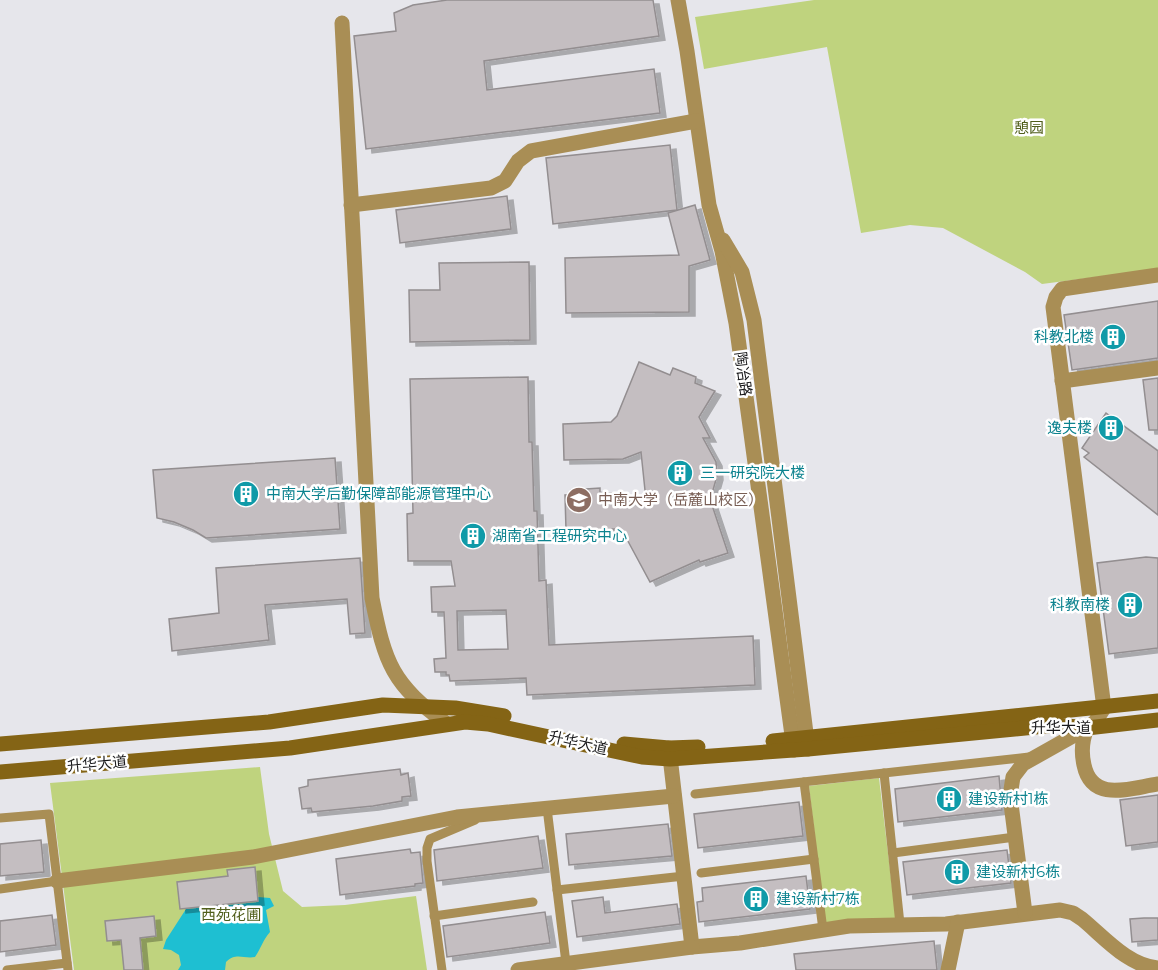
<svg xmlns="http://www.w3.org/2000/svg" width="1158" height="970" font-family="Montserrat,'Noto Sans SC',sans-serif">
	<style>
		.green { fill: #bfd37e }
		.water { fill: #1ebfd2 }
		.building { fill: #c4bec1; stroke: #938e90; stroke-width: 1.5; fill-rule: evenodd; filter: url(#shadow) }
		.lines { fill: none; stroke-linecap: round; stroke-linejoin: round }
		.lane { stroke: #a98e55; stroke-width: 9 }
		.street { stroke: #a98e55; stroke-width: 15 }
		.secondary { stroke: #846415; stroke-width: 15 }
		.labels { text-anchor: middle; stroke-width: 5; stroke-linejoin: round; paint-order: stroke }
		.park-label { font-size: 15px; fill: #505e1b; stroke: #fff }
		.culture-label { font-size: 15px; fill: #0d838f; stroke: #fff; text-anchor: start }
		.street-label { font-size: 15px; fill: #19191b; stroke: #fff }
		.education-label { font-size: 15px; fill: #785e54; stroke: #fff; text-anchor: start }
	</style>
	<defs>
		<filter id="shadow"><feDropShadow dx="6" dy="4" stdDeviation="0" flood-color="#0004"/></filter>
	</defs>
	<rect width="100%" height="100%" fill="#e6e6eb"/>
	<!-- green -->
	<g class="green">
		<path d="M814,0H1158V269L1042,284L1025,272L943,228L910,225L861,233L827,47L704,69L695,17Z"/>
		<path d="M260,767L269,834L283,891L302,907L345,905L416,896L427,970H74L50,783Z"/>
		<path d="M879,778L896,920L825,924L809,786Z"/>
	</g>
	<!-- water -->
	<path class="water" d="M258,897L270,898L274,906L266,910L270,932C263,940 261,948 255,957C243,959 236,952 226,962L225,970H178L181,965L179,955L171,950L163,949L166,940L186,909L258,902Z"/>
	<!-- building -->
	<g class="building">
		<path d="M447,0H653L659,36L484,61L487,90L654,69L660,113L366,149L354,36L396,31L394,13L413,5Z"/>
		<path d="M670,145L677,210L553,224L546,158Z"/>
		<path d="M507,196L511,229L400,243L396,210Z"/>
		<path d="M695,205L710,260L689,266V312L566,313L565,258L679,255L668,213Z"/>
		<path d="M529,262L530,340L410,342L409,290H440L439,263Z"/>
		<path d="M1158,301V358L1072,370L1064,315Z"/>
		<path d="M639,362L670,375L673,368L696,377L695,383L715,391L699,417L710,438H703L716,462L717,476L713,490L709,496L728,553L700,562L699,560L650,582L623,532L615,529L566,530L565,495L586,494V489L600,488V493H612L646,500L641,452L623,459L564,460L563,424L611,422L617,416Z"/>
		<path d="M528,377L529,442H532L534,511H537L539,581L546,580L549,645L753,636L755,685L527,695L526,678L450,681L449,675H446V672H435L434,659L446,658L444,612H432L431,587L455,586L451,561H408L407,514L413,513L410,379ZM506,610L508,649L458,650L457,611Z"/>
		<path d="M1158,378V430H1149L1143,380Z"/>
		<path d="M1106,413L1158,451V515L1084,457L1089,453L1082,448Z"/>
		<path d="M335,458L340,529L206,538L193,530L174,522L157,518L153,470Z"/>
		<path d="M1146,557L1158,558V648L1109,654L1097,563Z"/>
		<path d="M360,558L365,633L350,634L347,599L265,605L269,640L172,651L169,619L219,613L216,568Z"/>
		<path d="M400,769L401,775L408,773L411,796L402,797V801L373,806L312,812L311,808L302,809L299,788L308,786V780Z"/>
		<path d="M999,776L1002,810L898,822L895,789Z"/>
		<path d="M1158,795V842L1126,846L1120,800Z"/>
		<path d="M799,802L803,836L698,848L694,814Z"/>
		<path d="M668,824L672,856L569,865L566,834Z"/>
		<path d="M538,836L543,868L437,881L434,850Z"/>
		<path d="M41,840L44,872L0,876V844Z"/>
		<path d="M410,849L411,853L420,852L423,883L415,884V886L340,895L336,859Z"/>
		<path d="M1007,850L1011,883L907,895L903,862Z"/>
		<path d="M255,867L258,901L180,909L177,882L228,876L227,870Z"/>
		<path d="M806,876L810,909L699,922L697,902L703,901L702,888Z"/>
		<path d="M603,897L605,913L677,904L680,924L577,937L572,901Z"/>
		<path d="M545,912L550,943L447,957L443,926Z"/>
		<path d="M52,915L56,945L0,952V921Z"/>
		<path d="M154,916L156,936L140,938L143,970H124L121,940L107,941L105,921Z"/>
		<path d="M1144,918H1158V940L1132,942L1130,919Z"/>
		<path d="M934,941L937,970H796L794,954Z"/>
	</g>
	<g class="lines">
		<!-- lane -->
		<g class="lane">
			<path d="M884,773L900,924"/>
			<path d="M804,782L823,930"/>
			<path d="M695,794L1029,757"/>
			<path d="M547,808L566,963"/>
			<path d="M0,818L49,814L68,970"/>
			<path d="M893,853L1015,837"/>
			<path d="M701,873L814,859"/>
			<path d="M0,889L57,881"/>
			<path d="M557,890L684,876"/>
			<path d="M434,916L533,902"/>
			<path d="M7,970L67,963"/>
			<path d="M442,970L427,861V848L430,839L475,820"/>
		</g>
		<!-- street -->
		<g class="street">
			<path d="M678,0L687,51L709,205L722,251L736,323L794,750"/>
			<path d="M342,23L372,598C385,664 392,684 447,724"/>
			<path d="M351,205L491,188L505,181L518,161L531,151L696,121"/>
			<path d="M723,240L742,272L754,320L808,749"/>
			<path d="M1062,381L1158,368"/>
			<path d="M1087,728C1082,740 1081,752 1084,765C1092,803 1130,788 1158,784"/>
			<path d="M669,748L692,947L740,943L849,926L946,924L1060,910L1073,913L1082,919C1104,937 1128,966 1158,968"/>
			<path d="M57,881L253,857L457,817L674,796"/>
			<path d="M1025,913L1010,796L1013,777L1023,764L1087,728L1095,722L1104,708L1053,307L1056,297L1062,289L1158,275"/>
			<path d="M518,970L692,947"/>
			<path d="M948,970L958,922"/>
		</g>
		<!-- secondary -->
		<g class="secondary">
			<path d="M773,741L1158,701"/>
			<path d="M0,744L269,722L383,705L455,708L504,716"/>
			<path d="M624,744L669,748L698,747"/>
			<path d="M0,772L290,748L465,722L488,724L642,757L670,759L808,749L1035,727L1057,725L1087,728L1158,720"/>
		</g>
	</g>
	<!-- icons -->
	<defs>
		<g id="building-disc" transform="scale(1.35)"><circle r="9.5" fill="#0f9aa8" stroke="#fff"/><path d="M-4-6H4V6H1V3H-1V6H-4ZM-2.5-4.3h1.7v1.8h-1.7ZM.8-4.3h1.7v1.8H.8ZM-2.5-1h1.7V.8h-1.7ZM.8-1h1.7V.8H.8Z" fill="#fff"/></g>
		<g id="university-disc" transform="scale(1.35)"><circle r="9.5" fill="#8d6e63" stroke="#fff"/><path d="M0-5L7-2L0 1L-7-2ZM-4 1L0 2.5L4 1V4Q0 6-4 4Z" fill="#fff"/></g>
	</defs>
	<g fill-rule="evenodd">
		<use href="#building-disc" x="1113" y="337"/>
		<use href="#building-disc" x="1111" y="428"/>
		<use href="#building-disc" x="680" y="473"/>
		<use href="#building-disc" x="246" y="494"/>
		<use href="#university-disc" x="579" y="500"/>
		<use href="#building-disc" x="473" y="536"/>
		<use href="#building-disc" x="1130" y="605"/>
		<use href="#building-disc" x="949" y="799"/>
		<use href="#building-disc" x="957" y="872"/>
		<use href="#building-disc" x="756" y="899"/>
	</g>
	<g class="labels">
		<!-- park labels -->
		<g class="park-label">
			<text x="1029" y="133">憩园</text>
			<text x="231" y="920">西苑花圃</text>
		</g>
		<!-- culture labels -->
		<g class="culture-label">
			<text x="1094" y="342" text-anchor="end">科教北楼</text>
			<text x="1092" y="433" text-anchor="end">逸夫楼</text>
			<text x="700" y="478">三一研究院大楼</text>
			<text x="266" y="499">中南大学后勤保障部能源管理中心</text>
			<text x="492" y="541">湖南省工程研究中心</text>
			<text x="1110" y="610" text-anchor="end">科教南楼</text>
			<text x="968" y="804">建设新村1栋</text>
			<text x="976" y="877">建设新村6栋</text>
			<text x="776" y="904">建设新村7栋</text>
		</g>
		<!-- street labels -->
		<g class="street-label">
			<text transform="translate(743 374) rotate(82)" y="5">陶冶路</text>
			<text x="1061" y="733">升华大道</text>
			<text transform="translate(578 743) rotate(13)" y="5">升华大道</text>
			<text transform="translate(97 764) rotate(-5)" y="5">升华大道</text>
		</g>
		<!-- education labels -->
		<g class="education-label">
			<text x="598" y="505">中南大学（岳麓山校区）</text>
		</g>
	</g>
</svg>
